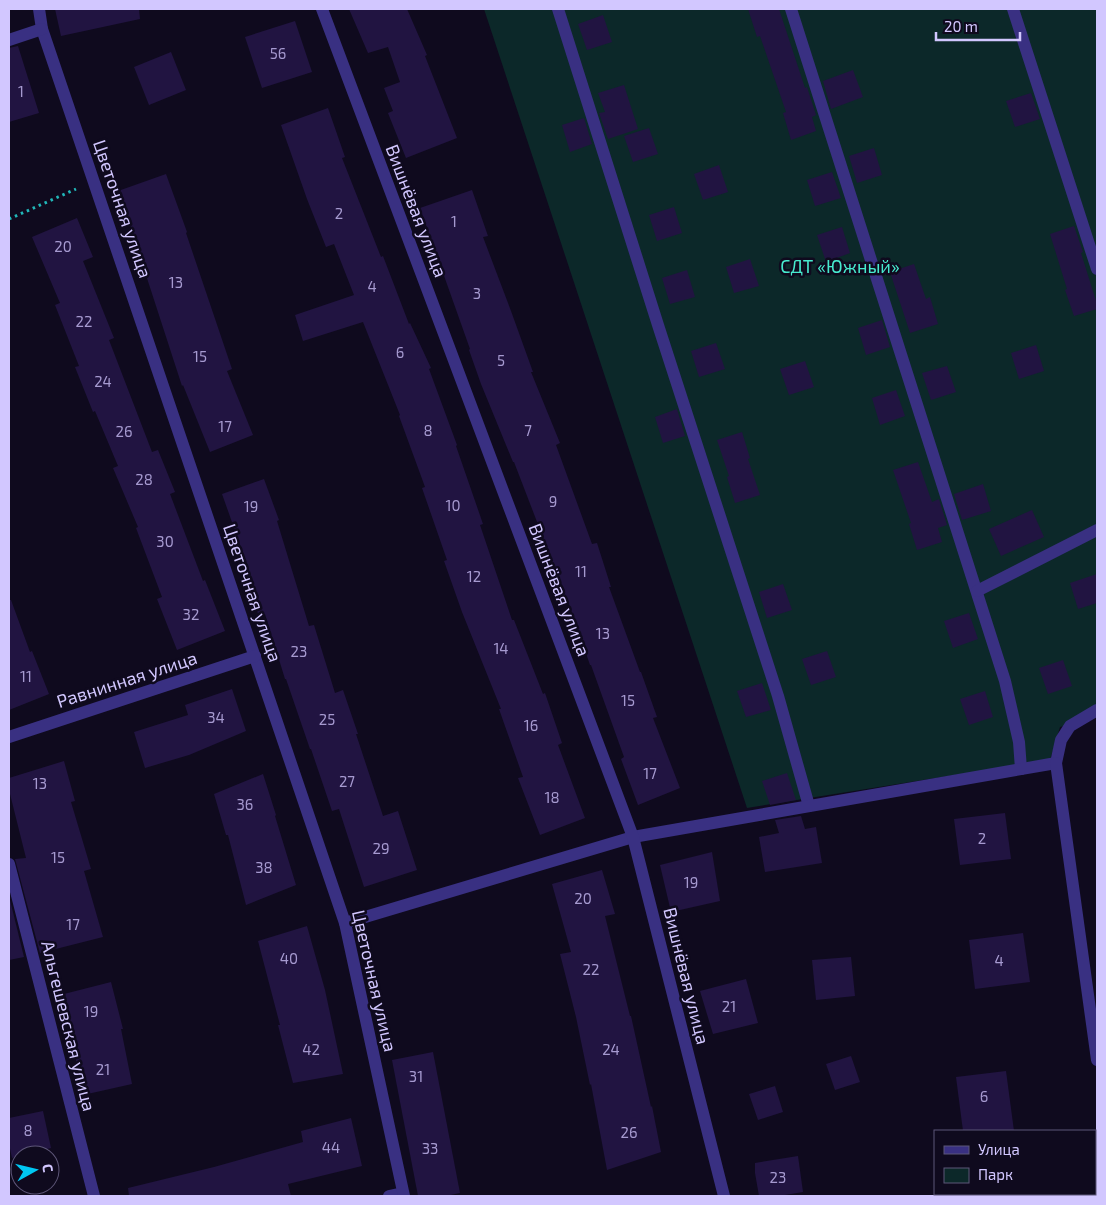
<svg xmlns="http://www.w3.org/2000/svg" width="1106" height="1205" font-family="'Exo 2',sans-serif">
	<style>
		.green { fill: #0c2829 }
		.building { fill: #211441 }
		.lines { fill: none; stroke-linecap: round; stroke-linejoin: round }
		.path { stroke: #21b7b9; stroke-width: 3; stroke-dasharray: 2.5 4; stroke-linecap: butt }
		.lane { stroke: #393082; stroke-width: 12 }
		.street { stroke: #393082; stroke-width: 12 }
		.labels { text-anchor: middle; stroke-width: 5; stroke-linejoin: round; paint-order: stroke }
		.number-label { font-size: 15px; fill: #a69ad0 }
		.street-label { font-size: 18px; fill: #d2c7ff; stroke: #0f0a1e }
		.park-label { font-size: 18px; fill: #47eace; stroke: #0f0a1e }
	</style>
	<rect width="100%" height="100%" fill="#0f0a1e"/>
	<!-- green -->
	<path class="green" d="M484,9H1097V714L1090,718L1060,727L1050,760L747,808Z"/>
	<!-- building -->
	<g class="building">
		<path d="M55,9H139L140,19L61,36Z"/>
		<path d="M349,9H407L427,55L425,56L457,138L406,158L388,113L393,111L384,88L400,82L388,47L368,53Z"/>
		<path d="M748,9H779L805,88L807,87L816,115L812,117L816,131L791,140L783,113L786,112L760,36L757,37Z"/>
		<path d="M603,15L612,42L587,50L578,24Z"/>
		<path d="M295,21L312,72L262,88L245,37Z"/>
		<path d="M18,46L39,113L9,122V48Z"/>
		<path d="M171,52L186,90L149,105L134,67Z"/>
		<path d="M853,70L863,97L831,109L823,81Z"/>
		<path d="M624,85L638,129L608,139L599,113L605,112L598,93Z"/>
		<path d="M1031,93L1040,119L1015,127L1006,101Z"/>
		<path d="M328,108L345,157L342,158L381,257L383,256L409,324L410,323L431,368L429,369L457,445L456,446L483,524L480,525L512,620H514L543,694L545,693L562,743L558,745L585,818L540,835L518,778L523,777L499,709H501L462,612L444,561L447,560L422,488L425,487L399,416L400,415L363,322L303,341L295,315L354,295L334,244L326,247L307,199L281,125Z"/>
		<path d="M584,118L592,144L570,152L562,125Z"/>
		<path d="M649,128L658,154L633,162L624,136Z"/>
		<path d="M874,148L882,175L857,183L849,156Z"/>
		<path d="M719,165L728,192L703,200L694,174Z"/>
		<path d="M832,172L841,198L815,206L807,180Z"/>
		<path d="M166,174L187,232L186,233L232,369L227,371L253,435L210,452L183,385L182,386L145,272H147L118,191Z"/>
		<path d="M472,190L488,236L483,237L511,311L533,372H531L560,443L556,445L592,544L597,543L611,587H609L640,672H641L657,717L653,718L680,788L638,805L621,759L624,757L591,665H590L568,601L564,602L544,540L514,462H513L481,384L469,350L470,349L420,208Z"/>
		<path d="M674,207L682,233L657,241L649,215Z"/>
		<path d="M77,218L93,257L83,261L114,338L109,340L152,452L158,450L175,492L170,494L203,581L205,580L225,631L177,650L157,599L162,597L136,528L138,527L113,468L118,466L95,411L93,412L75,367L79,366L55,305L60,303L32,237Z"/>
		<path d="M1074,226L1083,252L1081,253L1097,304V309L1074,316L1065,290L1067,289L1050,234Z"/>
		<path d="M842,227L850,253L826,262L817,235Z"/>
		<path d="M750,259L759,286L734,293L726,267Z"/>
		<path d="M914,264L926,299L930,297L938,324L910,333L890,272Z"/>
		<path d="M687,270L695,297L670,304L662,278Z"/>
		<path d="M882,320L890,347L866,355L858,328Z"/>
		<path d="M716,343L725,369L699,377L691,351Z"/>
		<path d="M1036,345L1044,371L1019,379L1011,353Z"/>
		<path d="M805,361L814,387L789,395L780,369Z"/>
		<path d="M947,366L956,392L931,400L922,373Z"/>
		<path d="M896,390L905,416L880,425L872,398Z"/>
		<path d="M677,409L685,436L663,443L655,417Z"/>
		<path d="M742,432L750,458L748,459L760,495L735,503L727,477L729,476L717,440Z"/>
		<path d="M918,462L932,502L939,499L947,525L938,528L942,542L917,550L909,524L911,523L893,470Z"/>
		<path d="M264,479L279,520L277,521L309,626L314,625L335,693L343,690L358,734H356L383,816L398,811L417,870L364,887L339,809L332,811L311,749H310L286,679H285L265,614L259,617L245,571L249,570L222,494Z"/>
		<path d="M983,484L991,511L962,520L954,494Z"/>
		<path d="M1032,510L1044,537L1001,556L989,529Z"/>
		<path d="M1097,574V603L1078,609L1070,583Z"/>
		<path d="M783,584L792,610L767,618L759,592Z"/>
		<path d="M9,600H11L30,652L32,651L49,694L9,710Z"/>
		<path d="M969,613L978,639L953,648L944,621Z"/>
		<path d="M827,651L836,677L811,685L802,659Z"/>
		<path d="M1063,660L1072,686L1048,694L1039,668Z"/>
		<path d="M762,683L771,710L746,717L737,691Z"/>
		<path d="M232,689L246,731L189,755L145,768L134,732L188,715L185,705Z"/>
		<path d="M985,691L993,717L969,725L960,699Z"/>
		<path d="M64,761L75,801L71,802L91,869L84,871L103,937L40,953L15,859L26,858L9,790V778Z"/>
		<path d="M787,773L796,800L770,805L762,781Z"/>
		<path d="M263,774L276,815L275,816L296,885L246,905L228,835H226L214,794Z"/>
		<path d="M1005,813L1011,859L960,865L954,819Z"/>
		<path d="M801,816L805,829L816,827L822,863L765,872L759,837L779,833L775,820Z"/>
		<path d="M712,852L720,901L671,912L660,865Z"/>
		<path d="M602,870L615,914L605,916L630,1016H631L651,1107L652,1106L661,1152L607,1170L591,1084L590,1085L576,1017L560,954L571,952L552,884Z"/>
		<path d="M9,896L24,957L9,960Z"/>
		<path d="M307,926L325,990L343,1074L293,1083L278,1025H280L258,941Z"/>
		<path d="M1023,933L1030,982L975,989L969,940Z"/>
		<path d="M851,957L855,996L816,1000L812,960Z"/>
		<path d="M746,979L758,1023L713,1034L700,991Z"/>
		<path d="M111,982L123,1029H121L132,1084L83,1095L76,1060L60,995Z"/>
		<path d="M433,1052L460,1193L446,1196H418L392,1060Z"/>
		<path d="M851,1056L860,1082L835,1090L826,1064Z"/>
		<path d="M1006,1071L1014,1131H963L956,1077Z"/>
		<path d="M775,1086L783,1112L758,1120L749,1094Z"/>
		<path d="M43,1111L51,1148L12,1158L9,1144V1118Z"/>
		<path d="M351,1118L362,1166L288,1184L291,1196H129L128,1188L214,1167L303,1142L301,1131Z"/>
		<path d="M798,1156L803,1192L779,1196H759L755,1173V1163Z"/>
	</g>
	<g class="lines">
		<!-- path -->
		<path class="path" d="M9,219L76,189"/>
		<!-- lane -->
		<g class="lane">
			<path d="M558,9L658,325L778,696L809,806"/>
			<path d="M791,9L1005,681L1019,742L1021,769"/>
			<path d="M1013,9L1097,269"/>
			<path d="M977,591L1097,530"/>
			<path d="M345,923L633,837L1056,763L1061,740L1070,726L1097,710"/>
			<path d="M389,1196L403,1193"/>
		</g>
		<!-- street -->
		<g class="street">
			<path d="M39,9L42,29L345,923L404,1196"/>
			<path d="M322,9L633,837L724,1196"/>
			<path d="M9,40L42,29"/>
			<path d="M9,737L255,656"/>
			<path d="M1056,763L1097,1060"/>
			<path d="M9,864L94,1196"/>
		</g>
	</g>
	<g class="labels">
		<!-- number labels -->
		<g class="number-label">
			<text x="278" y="59">56</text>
			<text x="21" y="97">1</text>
			<text x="339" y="219">2</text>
			<text x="454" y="227">1</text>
			<text x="63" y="252">20</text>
			<text x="176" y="288">13</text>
			<text x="372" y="292">4</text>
			<text x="477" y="299">3</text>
			<text x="84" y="327">22</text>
			<text x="400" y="358">6</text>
			<text x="200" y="362">15</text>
			<text x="501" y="366">5</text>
			<text x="103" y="387">24</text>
			<text x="225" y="432">17</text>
			<text x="428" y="436">8</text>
			<text x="528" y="436">7</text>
			<text x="124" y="437">26</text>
			<text x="144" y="485">28</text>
			<text x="553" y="507">9</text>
			<text x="453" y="511">10</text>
			<text x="251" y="512">19</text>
			<text x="165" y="547">30</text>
			<text x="581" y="577">11</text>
			<text x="474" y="582">12</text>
			<text x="191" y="620">32</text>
			<text x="603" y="639">13</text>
			<text x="501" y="654">14</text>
			<text x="299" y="657">23</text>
			<text x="26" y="682">11</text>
			<text x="628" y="706">15</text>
			<text x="216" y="723">34</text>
			<text x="327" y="725">25</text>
			<text x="531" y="731">16</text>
			<text x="650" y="779">17</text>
			<text x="347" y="787">27</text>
			<text x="40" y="789">13</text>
			<text x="552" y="803">18</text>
			<text x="245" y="810">36</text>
			<text x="982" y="844">2</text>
			<text x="381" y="854">29</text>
			<text x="58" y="863">15</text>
			<text x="264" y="873">38</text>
			<text x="691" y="888">19</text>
			<text x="583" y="904">20</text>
			<text x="73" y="930">17</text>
			<text x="289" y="964">40</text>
			<text x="999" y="966">4</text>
			<text x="591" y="975">22</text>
			<text x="729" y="1012">21</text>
			<text x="91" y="1017">19</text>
			<text x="311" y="1055">42</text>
			<text x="611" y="1055">24</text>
			<text x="103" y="1075">21</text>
			<text x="416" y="1082">31</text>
			<text x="984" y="1102">6</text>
			<text x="28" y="1136">8</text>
			<text x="629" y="1138">26</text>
			<text x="331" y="1153">44</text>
			<text x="430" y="1154">33</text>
			<text x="778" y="1183">23</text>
		</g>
		<!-- street labels -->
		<g class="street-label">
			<text transform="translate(122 209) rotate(71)" y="6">Цветочная улица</text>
			<text transform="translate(416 211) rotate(69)" y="6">Вишнёвая улица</text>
			<text transform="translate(559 590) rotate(69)" y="6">Вишнёвая улица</text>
			<text transform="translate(252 593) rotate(71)" y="6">Цветочная улица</text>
			<text transform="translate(127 680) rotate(-18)" y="6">Равнинная улица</text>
			<text transform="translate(686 976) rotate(76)" y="6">Вишнёвая улица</text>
			<text transform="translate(374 981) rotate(77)" y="6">Цветочная улица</text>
			<text transform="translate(68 1026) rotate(76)" y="6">Альгешевская улица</text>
		</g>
		<!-- park labels -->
		<g class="park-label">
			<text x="840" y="273">СДТ «Южный»</text>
		</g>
	</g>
	<!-- border -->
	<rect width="1106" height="1205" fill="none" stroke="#d2c7ff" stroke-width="20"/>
	<!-- legend -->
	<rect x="934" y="1130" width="162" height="65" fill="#0f0a1e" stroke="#5d5678"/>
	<rect x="944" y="1146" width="25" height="8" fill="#393082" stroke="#5d5678"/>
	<text x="978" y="1155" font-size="15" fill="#d2c7ff">Улица</text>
	<rect x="944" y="1168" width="25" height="15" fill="#0c2829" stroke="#5d5678"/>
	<text x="978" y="1180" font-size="15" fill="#d2c7ff">Парк</text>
	<!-- north arrow -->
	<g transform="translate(35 1170) rotate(82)"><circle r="24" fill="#0f0a1e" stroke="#5d5678"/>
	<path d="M0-4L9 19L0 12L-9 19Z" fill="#00c7f2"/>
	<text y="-8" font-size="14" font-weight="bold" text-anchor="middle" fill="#d2c7ff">С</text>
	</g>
	<!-- scale -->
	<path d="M936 32v8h84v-8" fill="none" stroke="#d2c7ff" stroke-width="2.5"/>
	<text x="944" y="32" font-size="15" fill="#d2c7ff" stroke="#0f0a1e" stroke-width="4" paint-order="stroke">20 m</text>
</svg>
